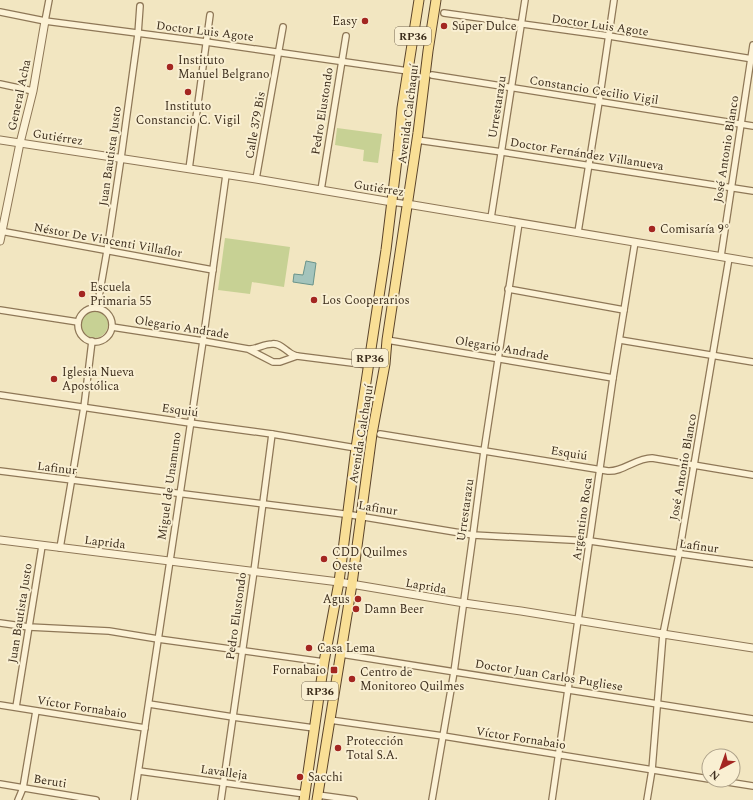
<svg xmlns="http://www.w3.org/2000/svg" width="753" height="800" font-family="Spectral,serif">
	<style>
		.green { fill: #c7d194 }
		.water { fill: #a4c4bc; stroke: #6a948b }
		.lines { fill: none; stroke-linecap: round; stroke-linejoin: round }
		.minor-casing { stroke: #8e7757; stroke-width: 8 }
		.tertiary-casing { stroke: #8e7757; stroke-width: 9 }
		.primary-casing { stroke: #5b442b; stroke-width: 11 }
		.minor { stroke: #fcf2d6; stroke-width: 5.5 }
		.tertiary { stroke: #fcf2d6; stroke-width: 7 }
		.primary { stroke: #f9df96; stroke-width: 9 }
		.poi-dot { fill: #a32621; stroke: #f9efd2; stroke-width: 1.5 }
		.labels { text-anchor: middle; stroke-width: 4; stroke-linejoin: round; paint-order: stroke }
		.shield { fill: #f9efd2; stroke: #756753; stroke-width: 1 }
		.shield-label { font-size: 11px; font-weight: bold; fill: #3c2d1c }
		.poi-label { font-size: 12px; fill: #3c2d1c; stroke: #f9efd2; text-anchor: start }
		.street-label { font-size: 12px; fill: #3c2d1c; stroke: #f9efd2 }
	</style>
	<rect width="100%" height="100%" fill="#f2e6c1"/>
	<!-- green -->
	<g class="green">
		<path d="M337,128L382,134L378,163L363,161L364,150L335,145Z"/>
		<path d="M225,238L290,247L284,287L252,282L250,294L218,290Z"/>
		<circle cx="94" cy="324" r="14"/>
	</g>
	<!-- water -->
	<path class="water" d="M306,261L316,263L313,285L293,282L294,274L303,275Z"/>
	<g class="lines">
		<!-- minor casing -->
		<g class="minor-casing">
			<g id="minor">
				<path d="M0,12L45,21L206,42L408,71"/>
				<path d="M444,13L609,36L753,59"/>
				<path d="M45,21L49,0"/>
				<path d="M432,75L753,126"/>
				<path d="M0,84L33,91"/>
				<path d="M417,140L502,152L753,191"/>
				<path d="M189,169L210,15"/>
				<path d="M256,179L283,27"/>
				<path d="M321,190L346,36"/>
				<path d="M392,202L407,204"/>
				<path d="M491,218L525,0"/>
				<path d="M0,231L213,270"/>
				<path d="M578,232L599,102L614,0"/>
				<path d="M721,256L753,45"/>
				<path d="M508,289L624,310"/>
				<path d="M97,308L107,251L121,158L138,34L140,6"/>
				<circle cx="95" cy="325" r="17"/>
				<path d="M0,310L78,322"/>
				<path d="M112,327L203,341L248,349L273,362H280L297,356"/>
				<path d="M387,340L613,378"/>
				<path d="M620,340L753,362"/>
				<path d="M250,349C257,349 264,344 272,344C279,343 283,348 289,352C291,354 294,355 297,356L368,365"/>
				<path d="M0,395L190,423L272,434L356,448"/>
				<path d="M380,434L608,471C623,472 636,458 652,458L753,475"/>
				<path d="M0,471L352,515L473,535L590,541L753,564"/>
				<path d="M60,548L84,407L92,341"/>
				<path d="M0,623L29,627L109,631L158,639L324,662"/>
				<path d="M341,654L753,719"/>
				<path d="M149,704L233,717L314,728"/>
				<path d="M0,705L145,728"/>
				<path d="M16,707L42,546"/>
				<path d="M330,720L443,736L709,779"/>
				<path d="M139,771L305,794"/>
				<path d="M715,780L753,786"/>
				<path d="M0,784L96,800"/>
				<path d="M318,795L354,800"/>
				<path d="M18,800L23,788L36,711"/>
				<path d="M134,800L203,341L226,175"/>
				<path d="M221,800L254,571L272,434"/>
				<path d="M432,800L454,672L473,535L484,451L519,223"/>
				<path d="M552,800L613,378L635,242"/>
				<path d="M647,800L652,770L663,634L679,554L729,258"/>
			</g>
		</g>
		<!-- tertiary casing -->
		<g class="tertiary-casing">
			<g id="tertiary">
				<path d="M0,140L256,179L392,202"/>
				<path d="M407,204L753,262"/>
				<path d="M0,241L20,143L33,91L45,21"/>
				<path d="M0,540L339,582L464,603L521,611L663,634L753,648"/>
			</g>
		</g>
		<!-- primary casing -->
		<g class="primary-casing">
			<g id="primary">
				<path d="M304,800L324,662L339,582L356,448L386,250L398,151L402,108L419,0"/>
				<path d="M317,800L352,584L372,434L385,364L387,340L418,133L428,51L436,0"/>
			</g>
		</g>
		<!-- minor -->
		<use href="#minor" class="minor"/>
		<!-- tertiary -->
		<use href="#tertiary" class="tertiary"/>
		<!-- primary -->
		<use href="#primary" class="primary"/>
	</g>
	<!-- markers -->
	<g class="poi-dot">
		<circle cx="365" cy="21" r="4"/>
		<circle cx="444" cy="26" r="4"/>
		<circle cx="170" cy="67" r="4"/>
		<circle cx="188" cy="92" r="4"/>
		<circle cx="652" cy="229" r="4"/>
		<circle cx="82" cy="294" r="4"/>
		<circle cx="314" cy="300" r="4"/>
		<circle cx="54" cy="379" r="4"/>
		<circle cx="324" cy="559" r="4"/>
		<circle cx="358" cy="599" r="4"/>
		<circle cx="356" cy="609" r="4"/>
		<circle cx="309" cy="648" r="4"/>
		<rect x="330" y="666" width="8" height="8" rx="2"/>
		<circle cx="352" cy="679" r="4"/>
		<circle cx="338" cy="748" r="4"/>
		<circle cx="300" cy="777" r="4"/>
	</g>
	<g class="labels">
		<!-- shield labels -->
		<g class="shield">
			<rect x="395" y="27" width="36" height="18" rx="3"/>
			<rect x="352" y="349" width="36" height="18" rx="3"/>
			<rect x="302" y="682" width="36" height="18" rx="3"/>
		</g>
		<g class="shield-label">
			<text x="413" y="40">RP36</text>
			<text x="370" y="362">RP36</text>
			<text x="320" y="695">RP36</text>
		</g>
		<!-- poi labels -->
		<g class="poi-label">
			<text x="357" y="25" text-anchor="end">Easy</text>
			<text x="452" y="30">Súper Dulce</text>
			<text x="178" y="64">Instituto<tspan x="178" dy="14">Manuel Belgrano</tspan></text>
			<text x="188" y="110" text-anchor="middle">Instituto<tspan x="188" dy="14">Constancio C. Vigil</tspan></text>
			<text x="660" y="233">Comisaría 9°</text>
			<text x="90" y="291">Escuela<tspan x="90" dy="14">Primaria 55</tspan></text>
			<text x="322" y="304">Los Cooperarios</text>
			<text x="62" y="376">Iglesia Nueva<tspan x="62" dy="14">Apostólica</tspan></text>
			<text x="332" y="556">CDD Quilmes<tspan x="332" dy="14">Oeste</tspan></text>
			<text x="350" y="603" text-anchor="end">Agus</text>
			<text x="364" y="613">Damn Beer</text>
			<text x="317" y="652">Casa Lema</text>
			<text x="326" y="674" text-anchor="end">Fornabaio</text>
			<text x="360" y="676">Centro de<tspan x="360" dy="14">Monitoreo Quilmes</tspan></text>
			<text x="346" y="745">Protección<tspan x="346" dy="14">Total S.A.</tspan></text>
			<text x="308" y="781">Sacchi</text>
		</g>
		<!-- street labels -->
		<g class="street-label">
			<text transform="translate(600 25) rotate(8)" y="4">Doctor Luis Agote</text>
			<text transform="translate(205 31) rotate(7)" y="4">Doctor Luis Agote</text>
			<text transform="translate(594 90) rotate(9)" y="4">Constancio Cecilio Vigil</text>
			<text transform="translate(19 95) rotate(-78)" y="4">General Acha</text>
			<text transform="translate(497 107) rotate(-81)" y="4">Urrestarazu</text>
			<text transform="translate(322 111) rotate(-81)" y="4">Pedro Elustondo</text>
			<text transform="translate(408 114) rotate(-83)" y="4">Avenida Calchaquí</text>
			<text transform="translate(255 125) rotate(-80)" y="4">Calle 379 Bis</text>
			<text transform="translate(58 137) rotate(9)" y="4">Gutiérrez</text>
			<text transform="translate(726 149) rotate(-81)" y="4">José Antonio Blanco</text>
			<text transform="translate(587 154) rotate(9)" y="4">Doctor Fernández Villanueva</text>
			<text transform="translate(110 156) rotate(-82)" y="4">Juan Bautista Justo</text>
			<text transform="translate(379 188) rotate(9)" y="4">Gutiérrez</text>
			<text transform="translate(108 240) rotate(10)" y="4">Néstor De Vincenti Villaflor</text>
			<text transform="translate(182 327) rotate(9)" y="4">Olegario Andrade</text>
			<text transform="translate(502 348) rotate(10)" y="4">Olegario Andrade</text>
			<text transform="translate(180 410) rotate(8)" y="4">Esquiú</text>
			<text transform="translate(361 434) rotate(-81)" y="4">Avenida Calchaquí</text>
			<text transform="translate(569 453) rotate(9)" y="4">Esquiú</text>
			<text transform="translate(683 467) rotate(-80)" y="4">José Antonio Blanco</text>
			<text transform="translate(57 468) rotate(7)" y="4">Lafinur</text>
			<text transform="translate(169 486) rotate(-82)" y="4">Miguel de Unamuno</text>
			<text transform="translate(378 508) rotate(9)" y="4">Lafinur</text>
			<text transform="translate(465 510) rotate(-82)" y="4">Urrestarazu</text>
			<text transform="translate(582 519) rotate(-82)" y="4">Argentino Roca</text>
			<text transform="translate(105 542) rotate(7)" y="4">Laprida</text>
			<text transform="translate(699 546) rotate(8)" y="4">Lafinur</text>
			<text transform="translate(426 586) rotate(10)" y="4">Laprida</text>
			<text transform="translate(20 613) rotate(-81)" y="4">Juan Bautista Justo</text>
			<text transform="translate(236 616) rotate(-82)" y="4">Pedro Elustondo</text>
			<text transform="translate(549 675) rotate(9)" y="4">Doctor Juan Carlos Pugliese</text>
			<text transform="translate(82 707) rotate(9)" y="4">Víctor Fornabaio</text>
			<text transform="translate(521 738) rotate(9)" y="4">Víctor Fornabaio</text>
			<text transform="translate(224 772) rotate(8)" y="4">Lavalleja</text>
			<text transform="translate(50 781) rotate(9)" y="4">Beruti</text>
		</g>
	</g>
	<!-- north arrow -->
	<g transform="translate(721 768) rotate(221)"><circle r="19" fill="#f9efd2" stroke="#ada189"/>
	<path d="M0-3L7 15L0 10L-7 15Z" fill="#a32621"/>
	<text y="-6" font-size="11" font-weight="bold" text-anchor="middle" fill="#3c2d1c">N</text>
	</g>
</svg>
